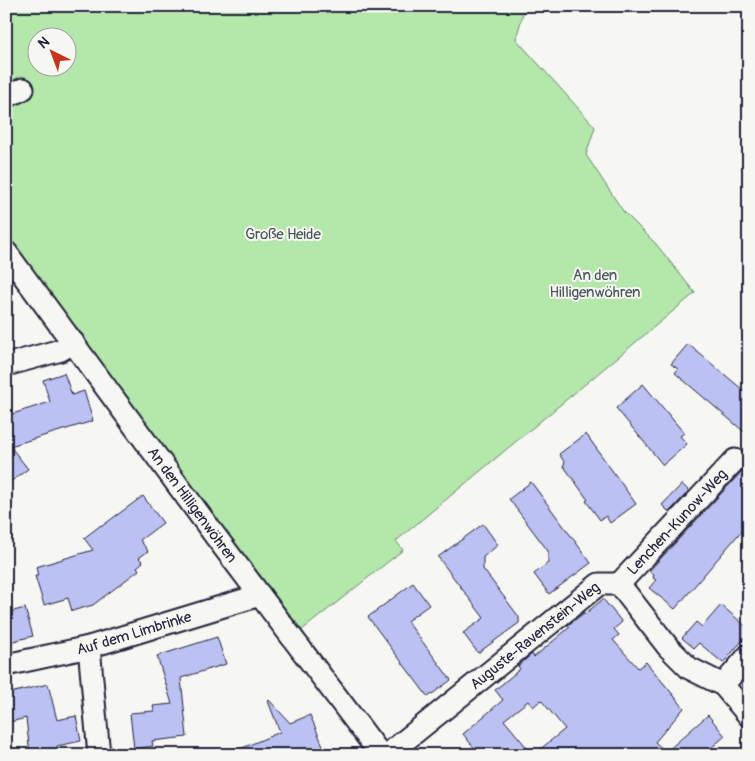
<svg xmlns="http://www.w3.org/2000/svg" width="755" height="761" font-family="Pangolin,sans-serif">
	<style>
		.green { fill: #b3e8aa; stroke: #6a8572; fill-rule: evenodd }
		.building { fill: #bcc1f3; stroke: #22223b }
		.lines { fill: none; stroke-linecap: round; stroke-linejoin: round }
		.minor-casing { stroke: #22223b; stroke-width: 25 }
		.minor { stroke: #f6f6f2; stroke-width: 21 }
		.labels { text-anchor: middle; stroke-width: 4; stroke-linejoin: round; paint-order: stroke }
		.park-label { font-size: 15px; fill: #465457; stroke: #f6f6f2 }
		.street-label { font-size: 15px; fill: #22223b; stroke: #f6f6f2 }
	</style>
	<rect width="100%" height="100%" fill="#f6f6f2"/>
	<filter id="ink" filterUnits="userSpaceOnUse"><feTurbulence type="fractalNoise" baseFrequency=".02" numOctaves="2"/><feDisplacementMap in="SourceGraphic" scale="10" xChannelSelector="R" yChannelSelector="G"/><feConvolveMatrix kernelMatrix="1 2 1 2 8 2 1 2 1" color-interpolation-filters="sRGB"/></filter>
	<g filter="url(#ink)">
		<!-- green -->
		<path class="green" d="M6,6H525L516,39L595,127L586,155L623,211L656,244L695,293L396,541L403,550L297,634L6,240ZM38,38H68V68H38Z"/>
		<!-- building -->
		<g class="building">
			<path d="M688,344L749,395V436L675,373L678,369L671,364Z"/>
			<path d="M64,373L72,395L84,391L93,421L10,446L28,469L6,485V416L50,402L43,380Z"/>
			<path d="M643,384L684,433L680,436L687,444L663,465L616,408Z"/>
			<path d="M586,434L636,504L610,523L606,516L600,520L586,501L588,500L563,465L565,463L559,454Z"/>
			<path d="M749,456V522L675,609L649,588L656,580L653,578L654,575L649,571L744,469L747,463V458Z"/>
			<path d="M531,482L591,563L549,594L534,574L548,563V551L509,499Z"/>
			<path d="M682,484L689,491L669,512L662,505Z"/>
			<path d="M143,496L163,523L140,540L148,551L139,558L143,562L137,567L139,570L93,605L72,611L68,598L44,605L35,576H38L36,567L93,550L84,538L101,525L102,526Z"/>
			<path d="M483,524L498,545L483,557V569L519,617V623L478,653L463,633L484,618L438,557Z"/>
			<path d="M413,583L429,605L407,621L451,680L428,697L368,617Z"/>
			<path d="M603,599L622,622L614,629L619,635L613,640L638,668L646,662L684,708L655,742L666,752L708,715L725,736L703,755H533L565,729L541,700L533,707L528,701L504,720L533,755H480L463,734L503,700L495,690L520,669L518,666L532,654L534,657L570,627L568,625L584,613L585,614Z"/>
			<path d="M721,605L749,629V633L723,663L699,643L694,648L682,638L696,622L702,627Z"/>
			<path d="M25,608L33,636L6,643V613Z"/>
			<path d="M217,637L226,664L181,678L187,737L152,741L153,746L134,749L130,713L154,711L153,706L172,704L157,656Z"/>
			<path d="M48,684L57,720L76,716L81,741L57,746L58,755H30L26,718L6,723V694Z"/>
			<path d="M269,700L290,723L310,715L324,748L307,755H226L280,732L268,701Z"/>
		</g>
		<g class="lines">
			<!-- minor casing -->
			<g class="minor-casing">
				<g id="minor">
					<path d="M6,97L23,89"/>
					<path id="s1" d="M6,252L216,537L381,755"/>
					<path d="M6,365L61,350L73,342"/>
					<path id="s2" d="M619,584L735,460"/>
					<path d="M89,647L99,755"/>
					<path id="s3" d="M6,665L89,647L260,595"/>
					<path d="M723,685L749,655"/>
					<path id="s4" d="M387,755L599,584H619L668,647L689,668L723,685L749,716"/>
				</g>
			</g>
			<!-- minor -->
			<use href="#minor" class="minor"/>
		</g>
	</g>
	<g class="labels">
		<!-- park labels -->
		<g class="park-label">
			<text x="283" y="239">Große Heide</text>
			<text x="595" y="280">An den<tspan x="595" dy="17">Hilligenwöhren</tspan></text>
		</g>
		<!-- street labels -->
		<g class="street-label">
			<text dy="5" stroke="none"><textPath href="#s1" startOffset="314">An den Hilligenwöhren</textPath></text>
			<text dy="5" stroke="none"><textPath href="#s2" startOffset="85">Lenchen-Kunow-Weg</textPath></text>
			<text dy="5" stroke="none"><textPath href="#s3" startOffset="132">Auf dem Limbrinke</textPath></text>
			<text dy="5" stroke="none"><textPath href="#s4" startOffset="190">Auguste-Ravenstein-Weg</textPath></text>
		</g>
	</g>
	<!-- margin -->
	<rect width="755" height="761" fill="none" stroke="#f6f6f2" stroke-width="25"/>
	<rect x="12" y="12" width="730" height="736" fill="none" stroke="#22223b" stroke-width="2" filter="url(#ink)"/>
	<!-- north arrow -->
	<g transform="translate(52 52) rotate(318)"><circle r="24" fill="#f6f6f2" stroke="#a1a1a9"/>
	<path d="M0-4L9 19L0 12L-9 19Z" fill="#c8321e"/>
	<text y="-8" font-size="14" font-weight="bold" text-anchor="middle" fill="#22223b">N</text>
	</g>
</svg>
